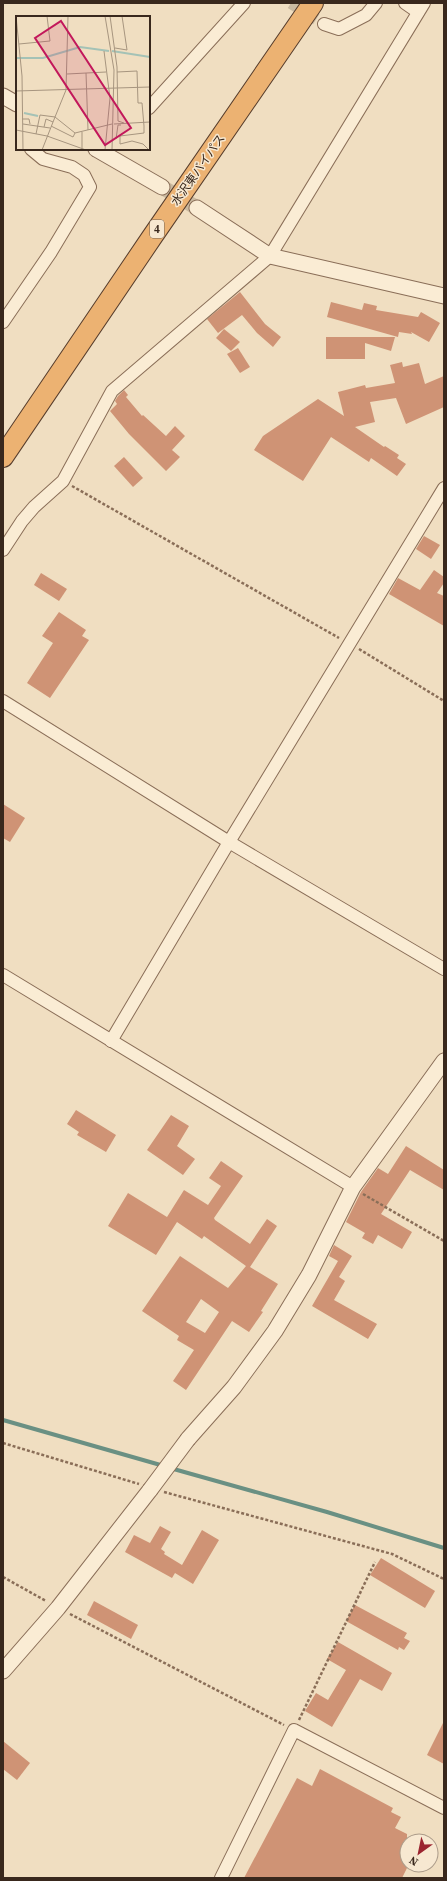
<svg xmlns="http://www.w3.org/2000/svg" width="447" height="1881" font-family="'Source Serif 4','Noto Sans JP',serif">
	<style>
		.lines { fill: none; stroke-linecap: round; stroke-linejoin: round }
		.stream { stroke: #6a9083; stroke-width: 4 }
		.building { fill: #cf9375; fill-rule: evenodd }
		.minor-tunnel { stroke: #cbbaa0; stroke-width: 12; stroke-dasharray: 12 6; stroke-linecap: butt }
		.tertiary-tunnel { stroke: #cbbaa0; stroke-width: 15; stroke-dasharray: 15 8; stroke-linecap: butt }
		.minor-casing { stroke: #8a6e58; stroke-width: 14 }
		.tertiary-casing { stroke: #8a6e58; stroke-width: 17 }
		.trunk-casing { stroke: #573d2c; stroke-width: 22 }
		.path { stroke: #8a6e58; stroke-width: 2.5; stroke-dasharray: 3 2; stroke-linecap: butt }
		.minor { stroke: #faecd4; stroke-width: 12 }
		.tertiary { stroke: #faecd4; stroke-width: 15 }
		.trunk { stroke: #ecb272; stroke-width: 20 }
		.tertiary-bridge-casing { stroke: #8a6e58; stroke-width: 17; stroke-linecap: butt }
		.tertiary-bridge { stroke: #faecd4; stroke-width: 15 }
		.labels { text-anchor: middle; stroke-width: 3; stroke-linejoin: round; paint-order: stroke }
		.shield { fill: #f7e8d1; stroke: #726253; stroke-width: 1 }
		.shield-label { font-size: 11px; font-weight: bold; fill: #39281d }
		.street-label { font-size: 12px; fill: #39281d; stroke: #f7e8d1 }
		.inset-river { fill: none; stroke: #a4c2b6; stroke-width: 2 }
		.inset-road { fill: none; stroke: #a7957f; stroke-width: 1 }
		.view { fill: #c2185b; fill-opacity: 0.15; stroke: #c2185b; stroke-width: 2 }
		.inset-edge { fill: none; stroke: #39281d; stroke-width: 2 }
	</style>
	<rect width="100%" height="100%" fill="#f0dec1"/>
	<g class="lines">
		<!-- stream -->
		<g class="stream">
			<path d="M3,1420L164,1466"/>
			<path d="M170,1468L327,1512L444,1548"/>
		</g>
	</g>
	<!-- building -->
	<g class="building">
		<path d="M240,292L265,324L281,337L273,347L257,333L242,315L218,333L207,319Z"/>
		<path d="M331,302L362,310L364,303L377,306L376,310L418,317L421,312L440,323L429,342L411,332L412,334L399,332L398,337L327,317Z"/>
		<path d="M224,329L240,342L231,351L216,338Z"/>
		<path d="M326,337H395L391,351L365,343V359H326Z"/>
		<path d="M238,348L250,367L240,373L227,354Z"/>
		<path d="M402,362L403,367L419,363L425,384L444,376V407L406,424L396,398L370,402L375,422L355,427L384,447L385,446L399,455L397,458L406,464L397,476L371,458L369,462L331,437L303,481L254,450L263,436L318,399L344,416L338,392L365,385L366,388L395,383L390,365Z"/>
		<path d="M124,390L128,395L126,397L142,416L143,415L166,436L175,426L185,436L172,450L180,457L166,471L129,434L110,411L117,404L115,401L118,396Z"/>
		<path d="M124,457L143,478L133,487L114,466Z"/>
		<path d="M424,536L440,545L431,559L416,549Z"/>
		<path d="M434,570L444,577V583L437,593L444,596V626L389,594L398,578L420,590Z"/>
		<path d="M41,573L67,589L59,601L34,585Z"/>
		<path d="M59,612L86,630L82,636L89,640L50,698L27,683L53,643L42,636Z"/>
		<path d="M3,804L25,818L10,842L3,838Z"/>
		<path d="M76,1110L116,1135L106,1152L77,1135L79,1132L67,1124Z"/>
		<path d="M171,1115L189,1126L177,1146L195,1159L183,1175L147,1150Z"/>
		<path d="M406,1146L444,1170V1190L410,1170L381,1214L412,1232L402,1249L378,1235L373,1244L362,1238L365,1233L346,1222L361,1192L378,1168L388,1174Z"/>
		<path d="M221,1161L243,1176L214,1218L215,1220L250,1244L267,1219L277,1226L250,1267L278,1284L261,1311L263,1312L249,1332L232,1321L186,1390L173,1381L194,1350L177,1340L179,1336L142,1311L180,1256L228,1288L246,1266L204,1236L202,1239L177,1222L156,1255L108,1226L128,1193L167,1217L184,1190L208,1205L221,1186L209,1178ZM201,1299L219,1312L205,1333L186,1322Z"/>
		<path d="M334,1245L352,1256L339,1277L345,1281L334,1300L377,1324L368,1339L312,1306L338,1261L329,1256Z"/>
		<path d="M160,1526L171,1532L161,1549L165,1552L164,1554L182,1565L202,1530L219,1540L193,1584L175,1573L172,1578L125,1552L134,1535L150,1543Z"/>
		<path d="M381,1558L435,1591L425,1608L370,1575Z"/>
		<path d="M94,1601L138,1625L131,1639L87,1615Z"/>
		<path d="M355,1605L407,1633L404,1638L410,1641L404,1650L399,1647L398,1650L346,1621Z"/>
		<path d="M338,1642L392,1673L382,1691L360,1679L332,1727L305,1711L316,1693L328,1700L346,1670L327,1659Z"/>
		<path d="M444,1721V1764L427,1755Z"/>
		<path d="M3,1741L30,1763L17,1780L3,1769Z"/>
		<path d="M320,1769L393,1808L391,1812L401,1817L395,1828L407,1834V1868L402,1878H244L297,1778L312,1786Z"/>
	</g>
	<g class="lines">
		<!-- minor-tunnel -->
		<path class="minor-tunnel" d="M291,3L324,24"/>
		<!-- tertiary-tunnel -->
		<path class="tertiary-tunnel" d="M162,187L197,208"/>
		<!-- minor casing -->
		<g class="minor-casing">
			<g id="minor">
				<path d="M405,3L418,12"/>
				<path d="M324,24L339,29L366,15L376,3"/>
				<path d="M149,108L244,3"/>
				<path d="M3,322L51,252L90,187L84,175L72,167L43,159L31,149"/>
				<path d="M3,550L22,521L34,507L63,481L112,391L270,256L424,3"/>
				<path d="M3,701L229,842L444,969"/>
				<path d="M3,975L353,1187"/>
				<path d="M111,1041L229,842L444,488"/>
				<path d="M221,1878L294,1730L444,1808"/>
			</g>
		</g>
		<!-- tertiary casing -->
		<g class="tertiary-casing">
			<g id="tertiary">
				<path d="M3,96L17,104"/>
				<path d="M96,149L162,187"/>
				<path d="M197,208L270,256L444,296"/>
				<path d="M188,1439L234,1387L275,1331L309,1275L353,1187L444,1061"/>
				<path d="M3,1671L58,1608L150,1490"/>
			</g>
		</g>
		<!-- trunk casing -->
		<g class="trunk-casing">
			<path id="trunk" d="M3,457L152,237L313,3"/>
		</g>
		<!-- path -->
		<g class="path">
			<path d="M72,486L339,638"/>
			<path d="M359,649L444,701"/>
			<path d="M363,1194L444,1241"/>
			<path d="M3,1443L139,1484"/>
			<path d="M164,1492L392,1554L444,1579"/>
			<path d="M3,1577L46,1601"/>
			<path d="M70,1614L284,1725"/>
			<path d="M299,1720L375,1562"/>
		</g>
		<!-- minor -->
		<use href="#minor" class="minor"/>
		<!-- tertiary -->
		<use href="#tertiary" class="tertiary"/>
		<!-- trunk -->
		<use href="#trunk" class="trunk"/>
		<!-- tertiary-bridge casing -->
		<g class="tertiary-bridge-casing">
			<path id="tertiary-bridge" d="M150,1490L188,1439"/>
		</g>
		<!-- tertiary-bridge -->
		<use href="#tertiary-bridge" class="tertiary-bridge"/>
	</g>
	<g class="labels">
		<!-- shield labels -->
		<rect class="shield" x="150" y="220" width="14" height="18" rx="3"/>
		<g class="shield-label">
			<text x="157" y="233">4</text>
		</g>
		<!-- street labels -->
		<g class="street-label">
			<text transform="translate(198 170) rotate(-55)" y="4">水沢東バイパス</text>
		</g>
	</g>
	<!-- overview -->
	<g transform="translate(16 16)">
		<rect width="134" height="134" fill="#f0dec1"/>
		<path class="inset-river" d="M96,35L134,41M0,42H27L64,31L93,35M8,97L22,100"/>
		<path class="inset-road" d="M0,0L6,60L7,134M89,0L98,54L96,134M94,0L101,51L102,105L108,107M3,28L34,25L31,0M99,32L111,34L106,0M88,35L94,82L89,134M101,56L121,55L122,87H126L128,110V117L104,120V128L116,125L127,128L133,134M70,57L72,114M51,58L90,56M0,75L134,71M6,103H13L14,108M7,108L34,112M98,108L134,106M35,110L57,121L59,117M28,111L30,103L37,106M0,114L31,120L70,134M20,118L24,99L39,101L50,74L52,0M100,123L102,109H105M66,133V116M26,134L39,101L59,117L96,108"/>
		<path class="view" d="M45,5L115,112L89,129L19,22Z"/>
		<rect width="134" height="134" class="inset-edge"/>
	</g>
	<!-- border -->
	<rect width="447" height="1881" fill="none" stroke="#39281d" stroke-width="8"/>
	<!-- north arrow -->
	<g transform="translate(419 1853) rotate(213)"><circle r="19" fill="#f7e8d1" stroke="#ab9b89"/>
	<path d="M0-3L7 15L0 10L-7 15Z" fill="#9b2530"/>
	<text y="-6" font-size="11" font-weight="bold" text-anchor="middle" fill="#39281d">N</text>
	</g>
</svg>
